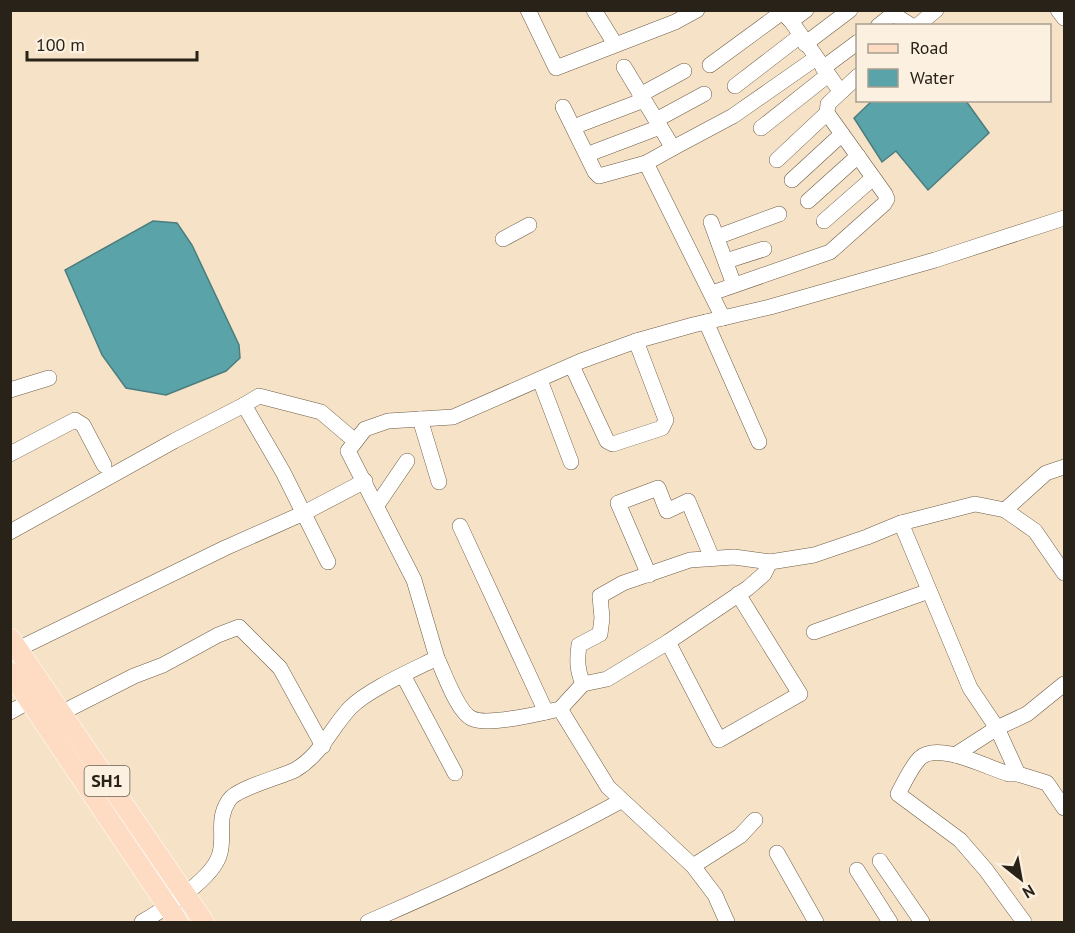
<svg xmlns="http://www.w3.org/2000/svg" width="1075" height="933" font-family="'PT Sans',sans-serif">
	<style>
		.water { fill: #5aa4a9; stroke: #4b7d7e; stroke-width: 1.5 }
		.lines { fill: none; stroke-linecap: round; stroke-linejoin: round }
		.minor-casing { stroke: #6e5d45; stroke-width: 16 }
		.major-casing { stroke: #fff; stroke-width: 21 }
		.minor { stroke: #fff; stroke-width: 15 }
		.major { stroke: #fedcc4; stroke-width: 20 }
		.labels { text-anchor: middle; stroke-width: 4.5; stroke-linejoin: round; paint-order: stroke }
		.shield { fill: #fcf1e0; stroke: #686054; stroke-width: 1.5 }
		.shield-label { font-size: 18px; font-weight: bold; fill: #292218 }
	</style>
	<rect width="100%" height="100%" fill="#f6e2c7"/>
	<!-- water -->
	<g class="water">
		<path d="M873,100L966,101L989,133L928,190L896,151L882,162L854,118Z"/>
		<path d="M153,221L177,223L192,245L239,345L240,358L226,371L166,395L126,388L102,355L65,270Z"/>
	</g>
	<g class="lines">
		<!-- minor casing -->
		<g class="minor-casing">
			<g id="minor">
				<path d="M528,10L556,68L675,22L697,10"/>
				<path d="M594,10L615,44"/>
				<path d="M780,10L791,21L840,91"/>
				<path d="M1058,10L1064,18"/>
				<path d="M791,21L806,10"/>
				<path d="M878,26L893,14L912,26"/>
				<path d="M917,26L936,10"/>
				<path d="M805,44L850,10"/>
				<path d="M710,65L781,13"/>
				<path d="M624,67L673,148L733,116L816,58"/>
				<path d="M823,68L858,42"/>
				<path d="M735,86L800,36"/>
				<path d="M640,95L684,71"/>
				<path d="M563,107L595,172L599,176L646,163"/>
				<path d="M656,120L704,94"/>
				<path d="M581,124L644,100"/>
				<path d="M761,128L828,75"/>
				<path d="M673,148L646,163L723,318"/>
				<path d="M594,152L660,127"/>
				<path d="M777,160L827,113"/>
				<path d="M792,180L842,134"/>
				<path d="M808,201L858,156"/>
				<path d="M824,221L873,178"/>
				<path d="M711,222L734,285"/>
				<path d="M717,237L779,214"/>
				<path d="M503,239L529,225"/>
				<path d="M726,261L764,249"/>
				<path d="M712,293L830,252L884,204L887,199L885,194L827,113L828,104L858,76"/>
				<path d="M706,322L759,442"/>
				<path d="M572,366L607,441L613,444L662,428L666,420L636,341"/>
				<path d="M540,380L571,462"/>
				<path d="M10,390L49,378"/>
				<path d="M420,419L439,482"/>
				<path d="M10,454L75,420L83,425L104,465"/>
				<path d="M377,505L407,461"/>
				<path d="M1005,510L1046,473L1064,467"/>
				<path d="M901,523L970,688L997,728L1018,774"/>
				<path d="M460,526L546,712"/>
				<path d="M10,532L174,441L244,405"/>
				<path d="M328,562L283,472L244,405L259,396L321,412L355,441"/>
				<path d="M649,575L618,503L658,488L667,511L688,501L712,558"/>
				<path d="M814,632L929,591"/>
				<path d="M668,642L719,740L800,694L738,594"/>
				<path d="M18,649L225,548L304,513L365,481"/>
				<path d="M437,658C444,672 457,711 471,718C487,727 541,713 560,709L608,787L693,866L715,895L727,922"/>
				<path d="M403,675L455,773"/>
				<path d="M583,684L607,679L668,642L748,588L764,574L770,562"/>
				<path d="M560,709L583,684C577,670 577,660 579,645L600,634L602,618L600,596L623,583L690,560L734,557L770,562L814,555L867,537L901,523L975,504L1005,510L1035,531L1064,573"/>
				<path d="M10,712L30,701"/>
				<path d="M61,713L134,676L163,665L218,635L239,627L280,668L323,746"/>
				<path d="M955,755L997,728L1027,714L1064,684"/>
				<path d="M777,853L816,922"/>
				<path d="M880,861L922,922"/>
				<path d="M693,866L740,836L755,820"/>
				<path d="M857,870L890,922"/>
				<path d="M142,922C164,909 214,879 220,853C225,834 216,820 229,800C237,788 281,777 295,770C321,755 331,728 350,708C367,690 413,670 437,658L414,580L348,451L365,429L388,421L453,417L581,361L636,341L693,325L770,307L935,260L1064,218"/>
				<path d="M368,922C454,885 538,846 621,801"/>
				<path d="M1024,922L986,870L960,840L898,794C904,783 911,767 920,758C938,741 988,768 1009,774H1018L1047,783L1064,808"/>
			</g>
		</g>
		<!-- major casing -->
		<g class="major-casing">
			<g id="major">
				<path d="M10,638L204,922"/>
				<path d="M10,672L178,922"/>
			</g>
		</g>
		<!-- minor -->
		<use href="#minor" class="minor"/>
		<!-- major -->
		<use href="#major" class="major"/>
	</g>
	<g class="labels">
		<!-- shield labels -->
		<rect class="shield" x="84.5" y="766" width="45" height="30" rx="4.5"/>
		<g class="shield-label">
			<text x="107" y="787">SH1</text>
		</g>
	</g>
	<!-- border -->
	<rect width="1075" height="933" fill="none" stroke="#292218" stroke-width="24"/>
	<!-- legend -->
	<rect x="856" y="24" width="195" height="78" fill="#fcf1e0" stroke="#a89e90" stroke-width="1.5"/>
	<rect x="868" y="44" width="30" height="9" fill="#fedcc4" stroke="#a89e90" stroke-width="1.5"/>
	<text x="910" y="54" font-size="18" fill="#292218">Road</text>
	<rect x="868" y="69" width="30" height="18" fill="#5aa4a9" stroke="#a89e90" stroke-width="1.5"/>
	<text x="910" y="84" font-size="18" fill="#292218">Water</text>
	<!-- north arrow -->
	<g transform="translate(1021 879) rotate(149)" stroke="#fcf1e0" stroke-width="4.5" paint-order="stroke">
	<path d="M0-4.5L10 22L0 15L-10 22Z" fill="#292218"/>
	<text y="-9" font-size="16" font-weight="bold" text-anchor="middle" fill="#292218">N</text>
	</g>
	<!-- scale -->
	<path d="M27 51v9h170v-9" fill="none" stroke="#292218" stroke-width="3"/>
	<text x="36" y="51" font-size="18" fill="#292218" stroke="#fcf1e0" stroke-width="4.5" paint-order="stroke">100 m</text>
</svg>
